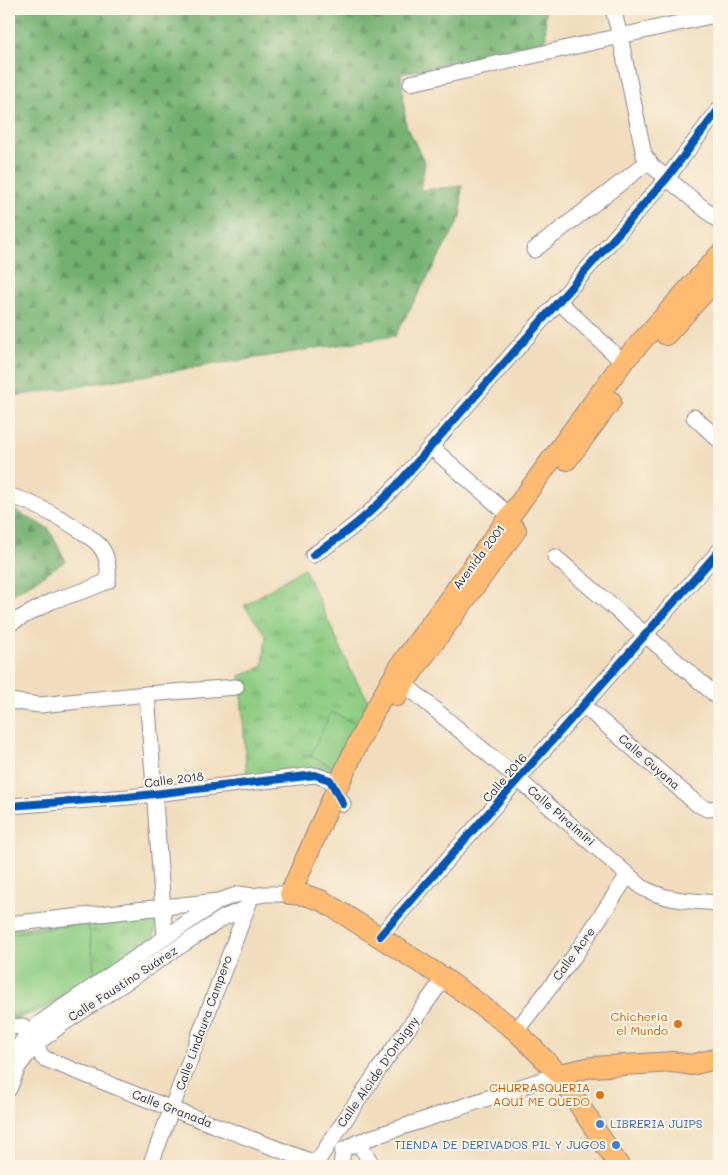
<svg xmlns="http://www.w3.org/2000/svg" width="728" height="1175" font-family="Mali,sans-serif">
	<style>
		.grass { fill: url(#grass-tufts); stroke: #547e70 }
		.forest { fill: url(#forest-firs); stroke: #467067 }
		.pitch { fill: #8dcc82; stroke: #547e70 }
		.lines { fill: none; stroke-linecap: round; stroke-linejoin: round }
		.minor-casing { stroke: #86868e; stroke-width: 17 }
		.major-casing { stroke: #86868e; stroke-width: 22 }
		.minor { stroke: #fff; stroke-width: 15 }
		.major { stroke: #ffbb71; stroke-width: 20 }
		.cycleway-casing { stroke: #fcf5e5; stroke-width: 11 }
		.cycleway { stroke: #0057b8; stroke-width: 8 }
		.food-dot { fill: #e8710a; stroke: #fcf5e5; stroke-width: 2 }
		.shop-dot { fill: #3f7fe0; stroke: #fcf5e5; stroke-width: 2 }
		.labels { text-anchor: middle; stroke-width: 4; stroke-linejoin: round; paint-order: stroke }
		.street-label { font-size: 12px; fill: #1b2f5e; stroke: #fcf5e5 }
		.food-label { font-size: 12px; fill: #c56008; stroke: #fcf5e5; text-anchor: end }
		.shop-label { font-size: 12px; fill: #366cbe; stroke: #fcf5e5; text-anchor: start }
	</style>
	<defs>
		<pattern id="grass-tufts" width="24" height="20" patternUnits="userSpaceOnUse" patternTransform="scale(1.25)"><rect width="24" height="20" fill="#8dcc82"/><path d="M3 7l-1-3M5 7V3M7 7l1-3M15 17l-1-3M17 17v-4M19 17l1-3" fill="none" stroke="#72a66e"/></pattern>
		<pattern id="forest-firs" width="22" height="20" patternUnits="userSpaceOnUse" patternTransform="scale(1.25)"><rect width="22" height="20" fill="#72b070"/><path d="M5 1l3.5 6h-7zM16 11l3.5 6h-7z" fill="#5d905f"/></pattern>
	</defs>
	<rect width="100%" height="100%" fill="#fcf5e5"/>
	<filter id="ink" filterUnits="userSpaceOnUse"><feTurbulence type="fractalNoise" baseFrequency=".02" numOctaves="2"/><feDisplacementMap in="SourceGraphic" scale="10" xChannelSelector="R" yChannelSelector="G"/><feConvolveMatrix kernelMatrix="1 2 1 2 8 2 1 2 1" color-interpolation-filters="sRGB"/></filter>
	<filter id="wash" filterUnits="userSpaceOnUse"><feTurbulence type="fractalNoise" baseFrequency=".0096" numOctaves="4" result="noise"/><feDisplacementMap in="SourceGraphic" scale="20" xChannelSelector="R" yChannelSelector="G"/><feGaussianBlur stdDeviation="1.12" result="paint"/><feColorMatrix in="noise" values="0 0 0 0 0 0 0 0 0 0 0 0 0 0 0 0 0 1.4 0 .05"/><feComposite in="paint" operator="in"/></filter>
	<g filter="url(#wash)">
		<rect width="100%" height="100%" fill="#f1ddbd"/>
		<!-- grass -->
		<g class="grass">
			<path d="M304,568L352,673L371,704L337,774L318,769L247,778L240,676L263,666L266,635L244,606Z"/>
			<path d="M143,914L152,916L156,925L154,937L52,1006L9,1022V929Z"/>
		</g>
		<!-- forest -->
		<g class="forest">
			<path d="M9,9H545L546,40L401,74L406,125L425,163L420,190L462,186L461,217L395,336L9,397Z"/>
			<path d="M9,507L49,529L66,561L9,597Z"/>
		</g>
		<!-- pitch -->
		<g class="pitch">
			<path d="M331,712L359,725L337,769L310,756Z"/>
			<path d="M88,922L95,975L51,1003L13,1017L9,1008V934Z"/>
		</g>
	</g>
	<g filter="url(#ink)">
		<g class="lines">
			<!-- minor casing -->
			<g class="minor-casing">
				<g id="minor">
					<path d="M613,9L620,36L644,155L652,166L719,221"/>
					<path d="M411,83L719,14"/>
					<path d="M534,250L649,161"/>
					<path d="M558,301L623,362"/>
					<path d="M694,417L719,440"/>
					<path d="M431,447L510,516"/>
					<path d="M9,496C31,500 82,529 98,544C108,554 109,568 108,581L89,589L52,601L9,624"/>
					<path d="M313,555C347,533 370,514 397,485L667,178L719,109"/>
					<path d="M555,557L719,698"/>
					<path d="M396,677L518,779L643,888C667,901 692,901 719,903"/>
					<path d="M147,694L165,937"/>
					<path d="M9,701L40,705L147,694L236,687"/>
					<path d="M583,705L697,804L707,809L719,808"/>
					<path d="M9,806L128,797L315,775L330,780L343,804"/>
					<path d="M9,924L218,901"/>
					<path d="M380,936L719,551"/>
					<path d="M9,1027L23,1026L28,1032L43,1058L172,1109L315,1163"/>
					<path d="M516,1031L575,955L628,875"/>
					<path d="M9,1062L28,1032L44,1020L219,901L239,894L253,896L266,894H290"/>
					<path d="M9,1089L18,1067L35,1045L61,1025L223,918L247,908"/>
					<path d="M358,1142L373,1166"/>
					<path d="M343,1150L358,1142L559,1074"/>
					<path d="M150,1166L249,903"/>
					<path d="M314,1166L379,1069L444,978"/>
					<path d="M341,1166L343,1150"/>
				</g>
			</g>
			<!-- major casing -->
			<g class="major-casing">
				<g id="major">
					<path d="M666,335L719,276"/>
					<path d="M567,460L611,401"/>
					<path d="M397,696L404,683L516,530"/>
					<path d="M559,1074L592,1067L673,1062L691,1065L719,1058"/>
					<path d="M619,1166L559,1074L516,1031L444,978L323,901L305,895L290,894C325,816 357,735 402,663L623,362L719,255"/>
				</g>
			</g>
			<!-- minor -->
			<use href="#minor" class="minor"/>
			<!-- major -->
			<use href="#major" class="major"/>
			<!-- cycleway casing -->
			<g class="cycleway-casing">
				<g id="cycleway">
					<path d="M313,555C347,533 370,514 397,485L667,178L719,109"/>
					<path d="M9,806L128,797L315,775L330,780L343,804"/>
					<path d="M380,936L719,551"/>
				</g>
			</g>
			<!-- cycleway -->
			<use href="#cycleway" class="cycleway"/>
		</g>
	</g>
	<!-- markers -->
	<g class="food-dot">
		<circle cx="678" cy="1024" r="5"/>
		<circle cx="600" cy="1095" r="5"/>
	</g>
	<g class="shop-dot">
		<circle cx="600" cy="1124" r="5"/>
		<circle cx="616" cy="1145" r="5"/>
	</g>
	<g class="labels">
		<!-- street labels -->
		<g class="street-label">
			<text transform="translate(479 557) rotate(-53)" y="4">Avenida 2001</text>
			<text transform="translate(649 762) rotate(41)" y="4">Calle Guyana</text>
			<text transform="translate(505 778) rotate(-49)" y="4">Calle 2016</text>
			<text transform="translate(174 780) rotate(-7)" y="4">Calle 2018</text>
			<text transform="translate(561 816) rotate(41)" y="4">Calle Piraimiri</text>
			<text transform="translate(574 954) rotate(-54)" y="4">Calle Acre</text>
			<text transform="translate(123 984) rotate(-33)" y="4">Calle Faustino Suárez</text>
			<text transform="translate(204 1023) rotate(-70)" y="4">Calle Lindaura Campero</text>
			<text transform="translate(378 1072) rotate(-55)" y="4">Calle Alcide D'Orbigny</text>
			<text transform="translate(172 1109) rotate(21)" y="4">Calle Granada</text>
		</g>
		<!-- food labels -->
		<g class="food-label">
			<text x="668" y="1021">Chicheria<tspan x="668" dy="14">el Mundo</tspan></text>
			<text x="590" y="1092">CHURRASQUERIA<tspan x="590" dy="14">AQUÍ ME QUEDO</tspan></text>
		</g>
		<!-- shop labels -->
		<g class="shop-label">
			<text x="610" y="1128">LIBRERIA JUIPS</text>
			<text x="606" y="1149" text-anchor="end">TIENDA DE DERIVADOS PIL Y JUGOS</text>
		</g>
	</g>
	<!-- margin -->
	<rect width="728" height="1175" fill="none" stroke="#fcf5e5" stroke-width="30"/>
</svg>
